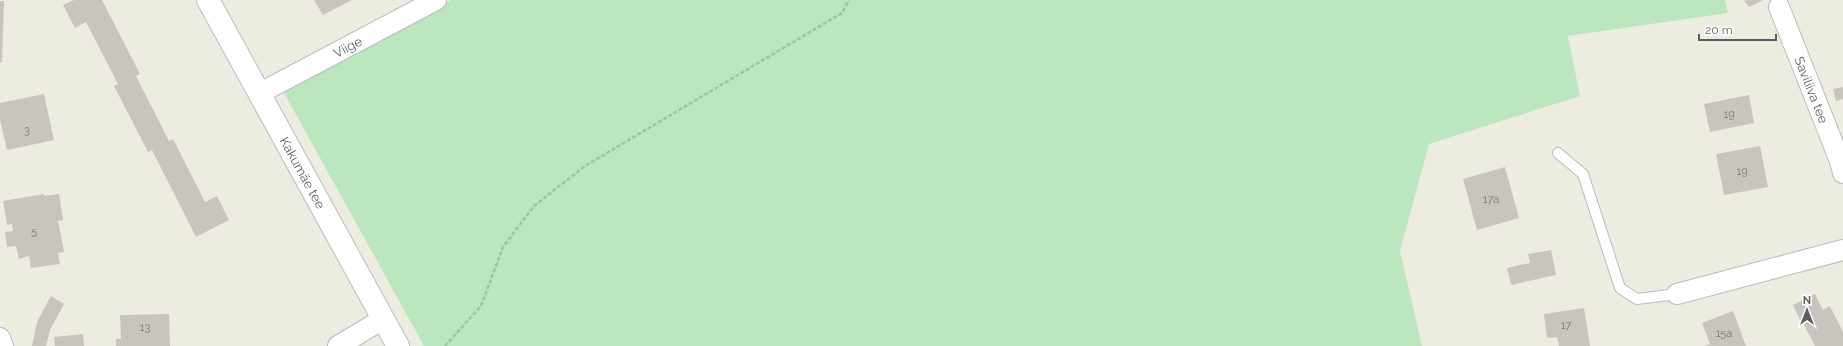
<svg xmlns="http://www.w3.org/2000/svg" width="1843" height="346" font-family="Raleway,sans-serif">
	<style>
		.green { fill: #bce7be }
		.building { fill: #c8c5be }
		.lines { fill: none; stroke-linecap: round; stroke-linejoin: round }
		.lane-casing { stroke: #b9bbc1; stroke-width: 12 }
		.street-casing { stroke: #b9bbc1; stroke-width: 22 }
		.secondary-casing { stroke: #babdc4; stroke-width: 24 }
		.path { stroke: #94c8a6; stroke-width: 2.5; stroke-dasharray: 4 2; stroke-linecap: butt }
		.lane { stroke: #fff; stroke-width: 10 }
		.street { stroke: #fff; stroke-width: 20 }
		.secondary { stroke: #fff; stroke-width: 22 }
		.labels { text-anchor: middle; stroke-width: 3.5; stroke-linejoin: round; paint-order: stroke }
		.number-label { font-size: 11px; fill: #75777a }
		.street-label { font-size: 13px; fill: #595d63; stroke: #fff }
	</style>
	<rect width="100%" height="100%" fill="#edece1"/>
	<!-- green -->
	<path class="green" d="M451,0H1725L1728,13L1568,36L1580,96L1429,144L1400,251L1422,346H424L283,91Z"/>
	<!-- building -->
	<g class="building">
		<path d="M74,0H102L140,74L136,76L169,141L173,139L205,202L217,196L229,220L196,237L152,150L148,152L114,86L118,84L86,22L75,28L63,5Z"/>
		<path d="M314,0H352L323,15Z"/>
		<path d="M1747,0H1763L1749,7L1744,1Z"/>
		<path d="M0,1H4L2,62H0Z"/>
		<path d="M1843,87V99L1836,101L1833,89Z"/>
		<path d="M44,94L54,140L7,150L0,120V103Z"/>
		<path d="M1749,95L1754,123L1710,132L1704,104Z"/>
		<path d="M1760,146L1768,187L1724,195L1716,154Z"/>
		<path d="M1505,167L1519,218L1477,230L1463,179Z"/>
		<path d="M44,194V196L59,194L63,220L58,221L64,252L58,253L60,264L31,268L29,256L19,259L16,246L7,247L5,232L13,231L12,224L7,225L3,201Z"/>
		<path d="M1551,250L1556,275L1511,285L1507,268L1530,263L1528,254Z"/>
		<path d="M1815,294L1823,310L1830,306L1843,332V346H1815L1802,321L1801,322L1793,305Z"/>
		<path d="M51,296L64,304L50,330L46,346H32L37,322Z"/>
		<path d="M1584,308L1590,346H1559L1557,337L1547,338L1544,314Z"/>
		<path d="M1733,311L1746,346H1704L1710,344L1702,323Z"/>
		<path d="M169,314L170,346H116V339H121L120,315Z"/>
		<path d="M83,334L84,346H55L54,337Z"/>
	</g>
	<g class="lines">
		<!-- lane casing -->
		<g class="lane-casing">
			<path id="lane" d="M1558,153L1583,174L1620,288L1637,299L1677,294"/>
		</g>
		<!-- street casing -->
		<g class="street-casing">
			<g id="street">
				<path id="s1" d="M1779,7L1840,161L1843,173"/>
				<path id="s2" d="M260,93L436,0"/>
				<path d="M1677,294L1843,250"/>
				<path d="M0,338L3,346"/>
				<path d="M338,346L383,319"/>
			</g>
		</g>
		<!-- secondary casing -->
		<g class="secondary-casing">
			<g id="secondary">
				<path id="s3" d="M208,0L398,346"/>
			</g>
		</g>
		<!-- path -->
		<path class="path" d="M445,346L481,306L503,247L534,206L585,166L842,13L849,0"/>
		<!-- lane -->
		<use href="#lane" class="lane"/>
		<!-- street -->
		<use href="#street" class="street"/>
		<!-- secondary -->
		<use href="#secondary" class="secondary"/>
	</g>
	<g class="labels">
		<!-- number labels -->
		<g class="number-label">
			<text x="1729" y="118">19</text>
			<text x="27" y="134">3</text>
			<text x="1742" y="175">19</text>
			<text x="1491" y="203">17a</text>
			<text x="34" y="235">5</text>
			<text x="1566" y="329">17</text>
			<text x="145" y="331">13</text>
			<text x="1724" y="337">15a</text>
		</g>
		<!-- street labels -->
		<g class="street-label">
			<text dy="5" stroke="none"><textPath href="#s2" startOffset="99">Viige</textPath></text>
			<text dy="5" stroke="none"><textPath href="#s1" startOffset="89">Saviliiva tee</textPath></text>
			<text dy="5" stroke="none"><textPath href="#s3" startOffset="197">Kakumäe tee</textPath></text>
		</g>
	</g>
	<!-- north arrow -->
	<g transform="translate(1807 310)" stroke="#ffffff" stroke-width="3" paint-order="stroke">
	<path d="M0-3L7 15L0 10L-7 15Z" fill="#595d63"/>
	<text y="-6" font-size="11" font-weight="bold" text-anchor="middle" fill="#595d63">N</text>
	</g>
	<!-- scale -->
	<path d="M1699 34v6h77v-6" fill="none" stroke="#595d63" stroke-width="2"/>
	<text x="1705" y="34" font-size="12" fill="#595d63" stroke="#ffffff" stroke-width="3" paint-order="stroke">20 m</text>
</svg>
